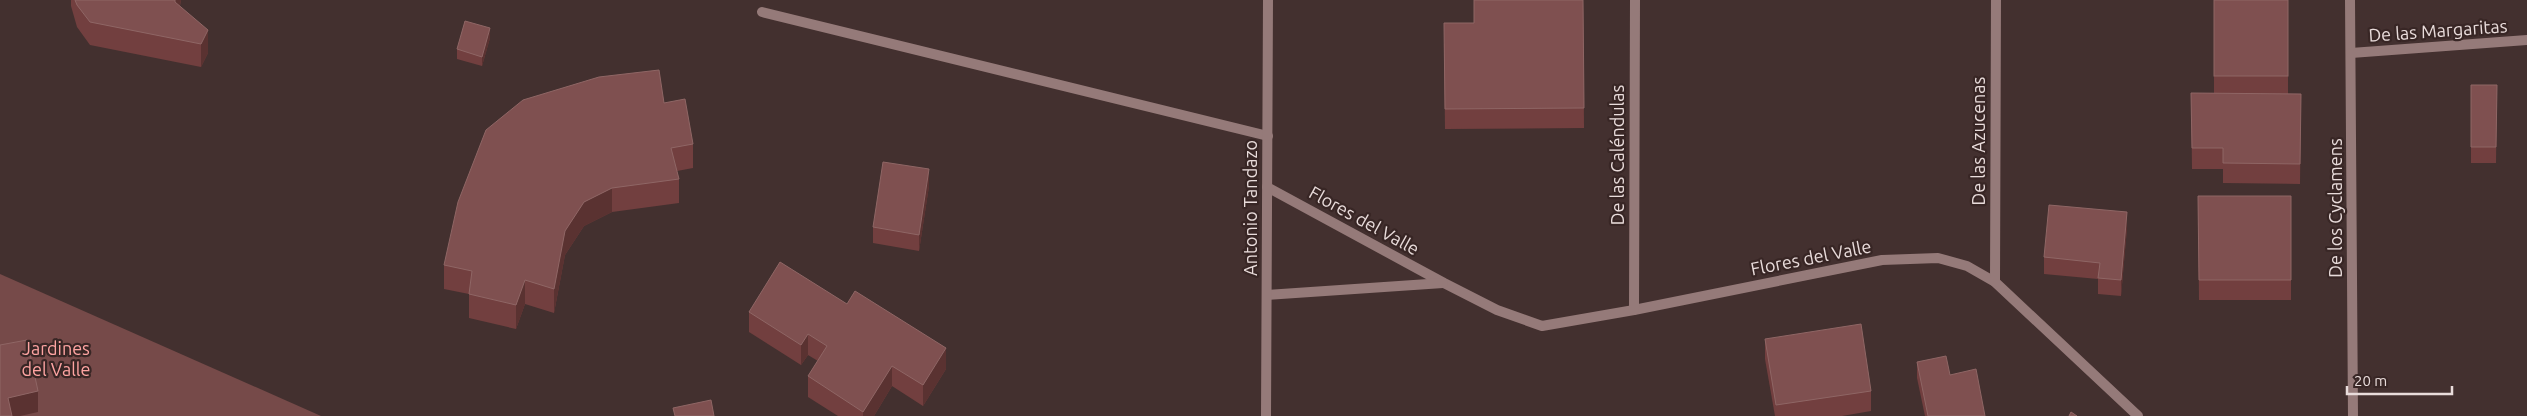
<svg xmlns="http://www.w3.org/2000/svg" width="2527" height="416" font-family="Ubuntu,sans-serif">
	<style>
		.green { fill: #764a49 }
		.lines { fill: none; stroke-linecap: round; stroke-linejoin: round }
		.service { stroke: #957a79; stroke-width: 10 }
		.minor { stroke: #957a79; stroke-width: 10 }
		.wall { fill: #723f3f }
		.shaded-wall { fill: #5a3231 }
		.building { fill: #7f5050; stroke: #8f6665 }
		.labels { text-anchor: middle; stroke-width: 4.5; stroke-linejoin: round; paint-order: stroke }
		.street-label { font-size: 18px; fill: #e9dcdb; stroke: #382625 }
		.park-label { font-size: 18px; fill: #fea4a2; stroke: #382625 }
	</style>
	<rect width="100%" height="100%" fill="#43302f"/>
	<!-- green -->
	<path class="green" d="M0,274L321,416H0Z"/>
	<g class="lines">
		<!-- service -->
		<path class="service" d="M762,12L1268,136"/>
		<!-- minor -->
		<g class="minor">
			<path d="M2350,0L2353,416"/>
			<path d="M2351,53L2527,40"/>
			<path d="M1267,187L1444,283L1497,310L1542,326L1634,310L1882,260L1938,258L1967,266L1995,282L2138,416"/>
			<path d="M1995,282L1996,0"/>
			<path d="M1267,295L1443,283"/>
			<path d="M1634,310L1635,0"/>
			<path d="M1266,416L1268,0"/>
		</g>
	</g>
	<!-- wall -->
	<g class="wall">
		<path d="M71,0H181L180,6L208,53L201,67L90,45L77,27L71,6Z"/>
		<path d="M1583,0L1584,128L1445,129L1444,44L1474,23Z"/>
		<path d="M2214,0H2288V94H2301L2300,184L2223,183V169H2192L2191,93H2214Z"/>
		<path d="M490,38L482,66L457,59V49Z"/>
		<path d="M2471,85H2497L2496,163H2471Z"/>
		<path d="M664,103L693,144V168L677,171L679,179V203L612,212L584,226L565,255L554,313L525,304L516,329L469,318V294L444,289V265Z"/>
		<path d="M929,186L919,251L873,243V227Z"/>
		<path d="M2198,196H2291V300H2199Z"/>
		<path d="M2127,228L2121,296L2098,294V279L2044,274V257Z"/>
		<path d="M749,312L946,369L923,406L892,386L874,416H838L808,397V376L818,361L808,355L801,365L749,332Z"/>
		<path d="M1765,339L1871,391V411L1842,416H1775L1765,359Z"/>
		<path d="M1917,362L1950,375L1985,416H1925L1917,378Z"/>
	</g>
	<!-- shaded-wall -->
	<g class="shaded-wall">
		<path d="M175,0H181L175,25Z"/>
		<path d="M490,28V38L482,66V57Z"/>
		<path d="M208,30V53L201,67V44Z"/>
		<path d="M929,169V186L919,251V235Z"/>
		<path d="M612,188V212L584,226L565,255L554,313V289L565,231L584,202Z"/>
		<path d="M2127,212V228L2121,296V280Z"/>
		<path d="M525,280V304L516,329V305Z"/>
		<path d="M808,334V355L801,365V345Z"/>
		<path d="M946,348V369L923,406V385Z"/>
		<path d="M892,366V386L874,416H863V412Z"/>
		<path d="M38,391V412L20,416H8V398Z"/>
	</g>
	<!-- building -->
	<g class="building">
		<path d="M75,0H175V2L208,30L201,44L90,22L77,5Z"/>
		<path d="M1474,0H1583L1584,108L1445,109L1444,23H1474Z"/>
		<rect x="2214" y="0" width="74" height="76"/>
		<path d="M465,21L490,28L482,57L457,49Z"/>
		<path d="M659,70L664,103L685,99L693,144L671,148L679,179L612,188L584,202L565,231L554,289L525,280L516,305L469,294L472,271L444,265L458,202L486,130L523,100L599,77Z"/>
		<path d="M2471,85H2497L2496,147H2471Z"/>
		<path d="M2191,93L2301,94L2300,164L2223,163V148H2192Z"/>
		<path d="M883,162L929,169L919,235L873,227Z"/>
		<path d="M2198,196H2291V280H2199Z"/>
		<path d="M2049,205L2127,212L2121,280L2098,278L2100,263L2044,257Z"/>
		<path d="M780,262L847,304L855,291L946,348L923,385L892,366L863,412L808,376L827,346L808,334L801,345L749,312Z"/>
		<path d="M1861,324L1871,391L1776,405L1765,339Z"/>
		<path d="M27,340L38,391L8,398L12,416H0V345Z"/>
		<path d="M1946,356L1950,375L1976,369L1985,416H1928L1917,362Z"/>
		<path d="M711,400L714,416H675L673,408Z"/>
		<path d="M2071,412L2077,416H2069Z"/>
	</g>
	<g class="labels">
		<!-- street labels -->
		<g class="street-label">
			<text transform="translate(2438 31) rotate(-4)" y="6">De las Margaritas</text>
			<text transform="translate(1979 141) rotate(-90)" y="6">De las Azucenas</text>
			<text transform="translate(1618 155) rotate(-90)" y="6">De las Caléndulas</text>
			<text transform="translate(1251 208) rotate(-90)" y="6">Antonio Tandazo</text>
			<text transform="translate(2336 208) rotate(-90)" y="6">De los Cyclamens</text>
			<text transform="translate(1364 221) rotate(29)" y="6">Flores del Valle</text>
			<text transform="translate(1811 258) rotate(-11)" y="6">Flores del Valle</text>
		</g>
		<!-- park labels -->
		<g class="park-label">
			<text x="56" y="355">Jardines<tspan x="56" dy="21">del Valle</tspan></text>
		</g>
	</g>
	<!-- scale -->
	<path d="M2347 386v8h105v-8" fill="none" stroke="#e9dcdb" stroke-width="2.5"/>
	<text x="2354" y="386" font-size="15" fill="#e9dcdb" stroke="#382625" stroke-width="4" paint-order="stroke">20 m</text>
</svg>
